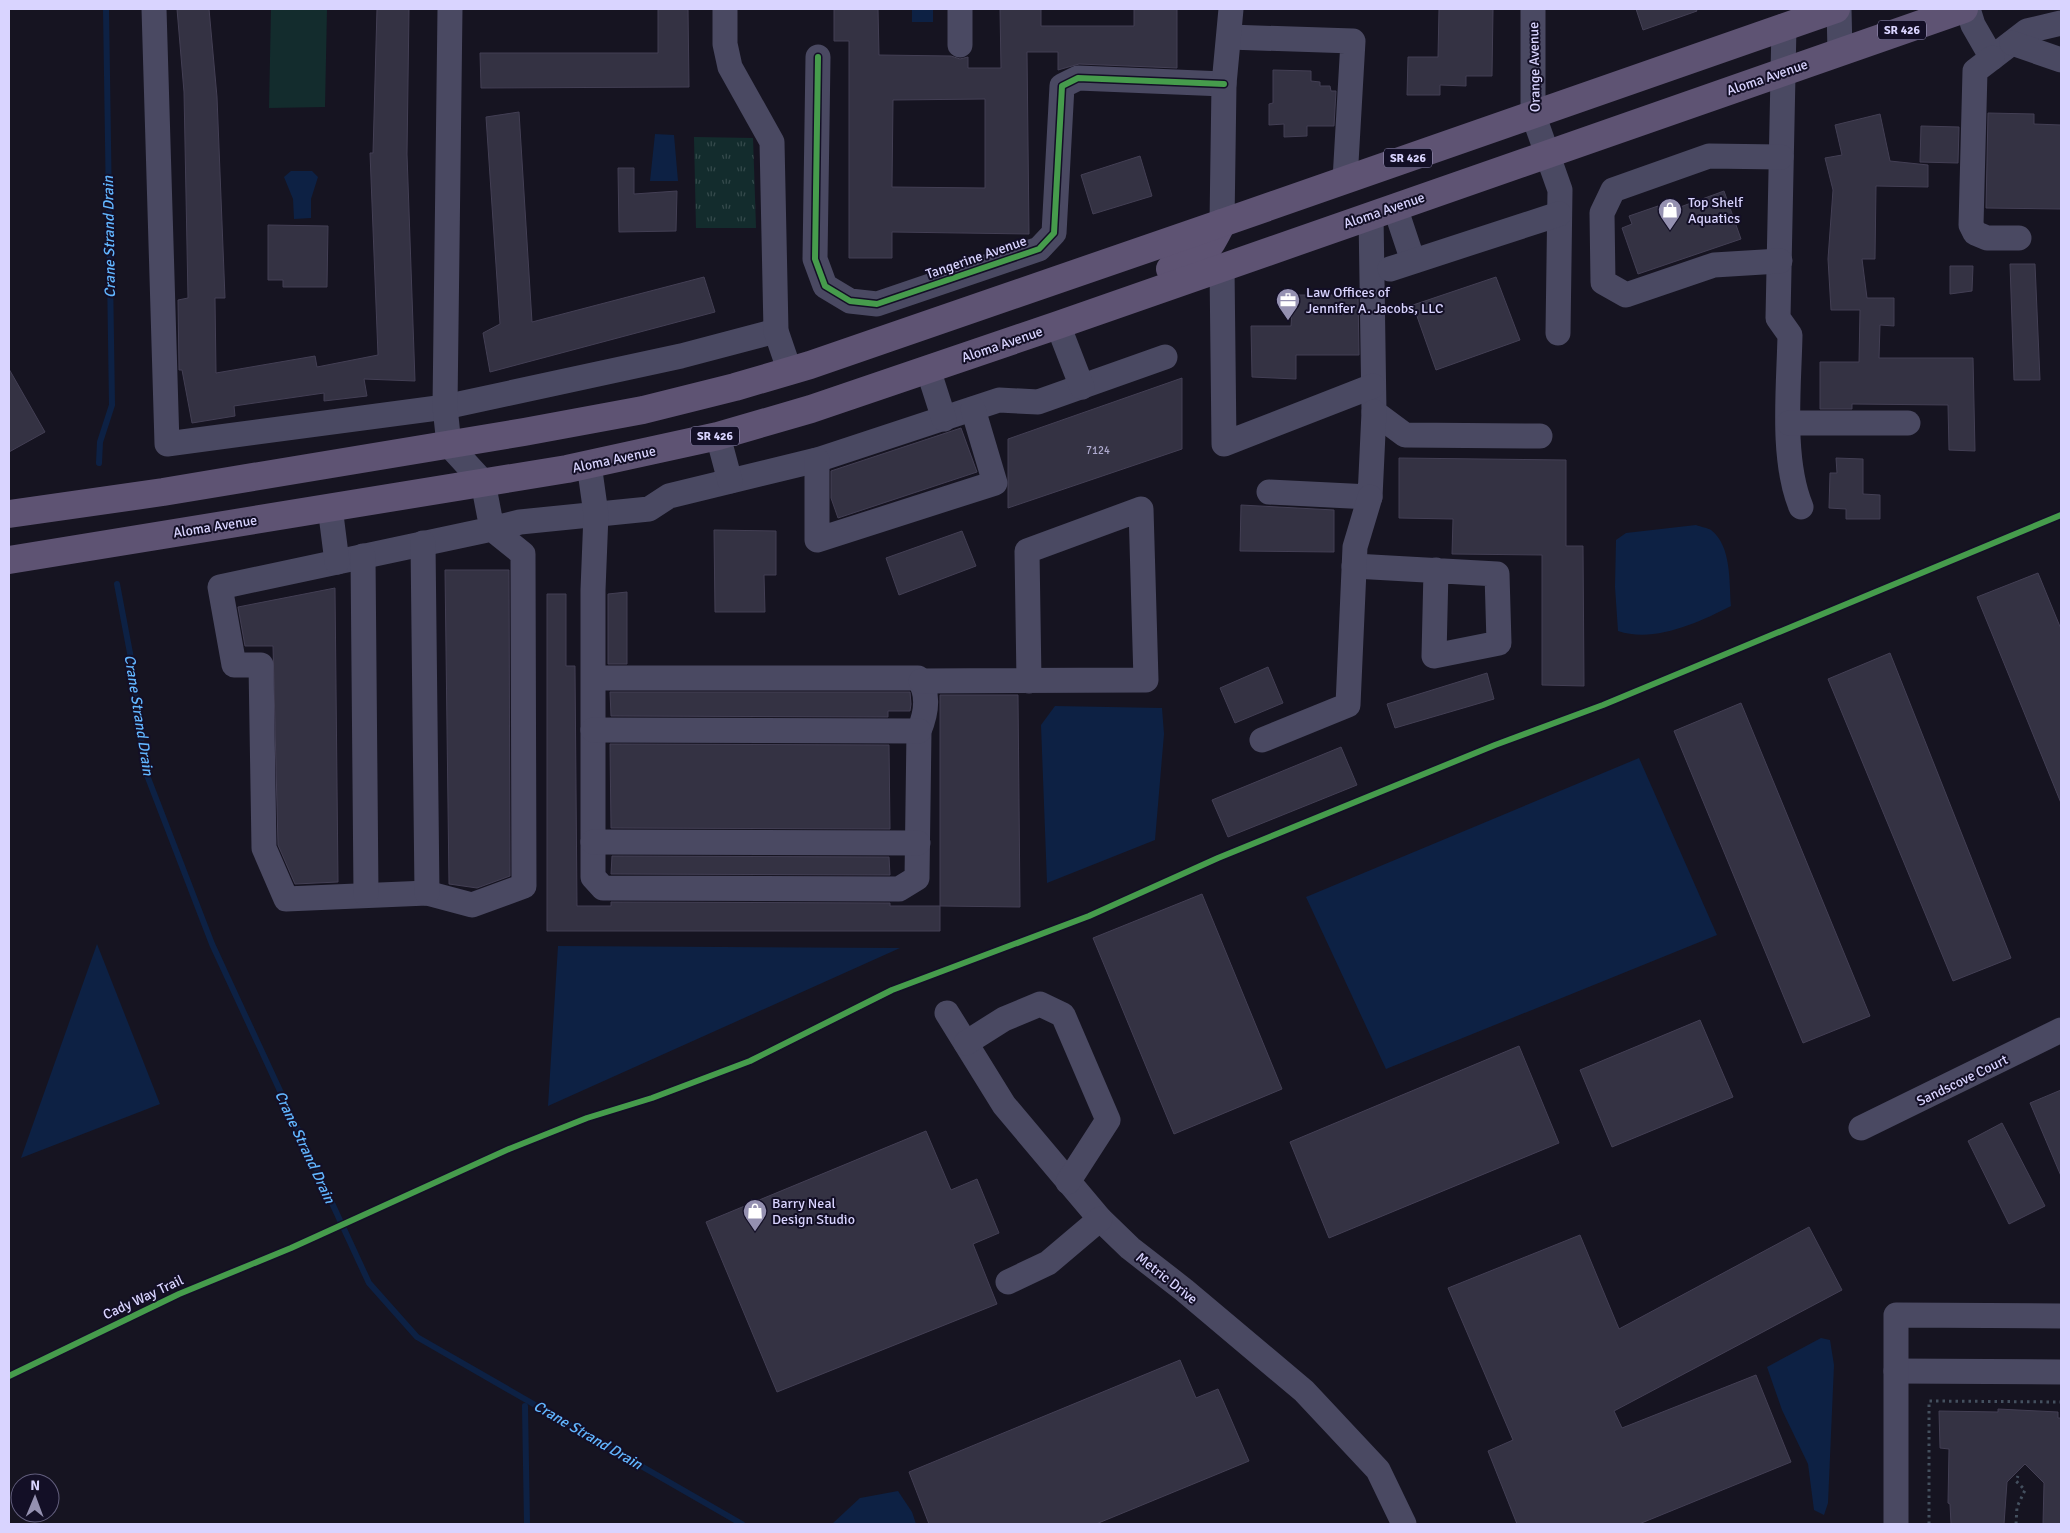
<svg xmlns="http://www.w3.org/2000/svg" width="2070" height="1533" font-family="Signika,sans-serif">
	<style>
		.grass { fill: #132c2d }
		.park { fill: url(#park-tufts) }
		.water { fill: #0d2144 }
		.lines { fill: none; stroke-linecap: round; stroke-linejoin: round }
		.stream { stroke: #0d2144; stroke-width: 6 }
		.building { fill: #343243; stroke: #433f54; fill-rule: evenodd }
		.path { stroke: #44505f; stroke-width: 3; stroke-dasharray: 2.5 4; stroke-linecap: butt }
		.minor { stroke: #4a4962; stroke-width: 25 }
		.major { stroke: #5e5373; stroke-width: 28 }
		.cycleway-casing { stroke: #130f26; stroke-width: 9 }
		.cycleway { stroke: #469c4c; stroke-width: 6 }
		.labels { text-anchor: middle; stroke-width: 4; stroke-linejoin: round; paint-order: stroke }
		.number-label { font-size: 11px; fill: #b0acd0 }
		.shield { fill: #130f26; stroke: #9e99be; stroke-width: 1 }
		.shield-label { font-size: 12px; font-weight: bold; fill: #d9d4ff }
		.street-label { font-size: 14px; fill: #d9d4ff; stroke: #130f26 }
		.poi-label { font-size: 14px; fill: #d9d4ff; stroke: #130f26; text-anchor: start }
		.water-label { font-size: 15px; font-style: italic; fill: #62b6ff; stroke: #130f26 }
	</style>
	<defs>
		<pattern id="park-tufts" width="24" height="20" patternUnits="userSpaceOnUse" patternTransform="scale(1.25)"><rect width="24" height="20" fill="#132c2d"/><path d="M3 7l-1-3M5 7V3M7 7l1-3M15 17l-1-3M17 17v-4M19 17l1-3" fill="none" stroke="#354a4c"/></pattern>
	</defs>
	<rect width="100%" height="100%" fill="#161421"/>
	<!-- grass -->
	<path class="grass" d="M271,9H327L325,107L269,108Z"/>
	<!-- park -->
	<path class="park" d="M694,137L753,138L756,228H696Z"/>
	<!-- water -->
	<g class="water">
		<rect x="912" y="9" width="21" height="13"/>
		<path d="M655,134L674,135L678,181H650Z"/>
		<path d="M291,171H312L318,177L311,199V218L294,219L293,199L284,177Z"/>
		<path d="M1696,525C1701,527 1708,528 1711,530C1732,546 1729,583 1731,606C1698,623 1654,643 1618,631L1615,587L1616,540L1626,533Z"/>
		<path d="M1055,706L1162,708L1164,734L1155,840L1047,883L1041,725Z"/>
		<path d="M1639,758L1717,935L1386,1069L1306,897Z"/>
		<path d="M97,944L160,1104L21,1158Z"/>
		<path d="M558,946L900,948L548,1106Z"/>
		<path d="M1821,1338L1830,1340L1834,1365L1828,1503L1824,1515L1814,1510L1808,1464L1782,1410L1767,1367Z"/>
		<path d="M898,1491L912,1512L916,1524H832L860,1498Z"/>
	</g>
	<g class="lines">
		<!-- stream -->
		<g class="stream">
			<path d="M99,463L100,442L112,405L106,9"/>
			<path d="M117,584L130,653L145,770L212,944L369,1283L417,1337L742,1524"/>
			<path d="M525,1406L527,1524"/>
		</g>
	</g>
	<!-- building -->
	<g class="building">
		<path d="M177,9H209L217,97L225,298H215L216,373L315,356L317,367L378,355L370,153H373L377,9H409L407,154L415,381L364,379L367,396L324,401V393L234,406L235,416L192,423L182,370H179L178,300L188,298L184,92Z"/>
		<path d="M658,9H688L689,87L481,88L480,53H658Z"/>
		<path d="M834,9H878L879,55L951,56L960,59L968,57V68H1001L1000,9H1041V26H1134V9H1177V68L1079,64L1058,70V52H1027L1029,234L892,232V258H849V41H834ZM985,99V188L892,187L893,100Z"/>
		<path d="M1439,9H1493L1492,76H1466V86L1440,85V95H1407L1408,57H1438Z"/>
		<path d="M1636,9H1696L1697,11L1643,30Z"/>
		<path d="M1273,70L1311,71V81L1320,82V86H1330L1331,91H1336L1334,126H1307V136L1284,137V124L1269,125V104L1273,103Z"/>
		<path d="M519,112L532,322L704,277L715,312L490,372L483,333L500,324L486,117Z"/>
		<path d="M1988,113L2034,114V124L2061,125V209L1986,208Z"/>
		<path d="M1880,114L1890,161L1928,165V187L1876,186L1875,259H1862L1867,298H1894V326L1880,325L1879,358H1973L1975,451L1949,450L1948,405L1852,404V409H1820V362H1859L1860,310H1831L1828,259L1833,190L1825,158L1842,155L1835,125Z"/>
		<path d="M1921,126L1959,127L1958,163L1920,162Z"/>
		<path d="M1140,156L1152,196L1093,214L1081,175Z"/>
		<path d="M618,168H634V194L677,191L676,231L619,232Z"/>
		<path d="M1724,191L1741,239L1638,274L1622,228L1632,224L1629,216L1658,206L1661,214Z"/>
		<path d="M268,225L328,226L327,287H283V280H268Z"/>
		<path d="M2010,264H2035L2040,380H2014Z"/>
		<path d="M1950,266H1973L1972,291L1950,294Z"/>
		<path d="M1496,277L1520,340L1436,370L1413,305Z"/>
		<path d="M1293,295H1358L1359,355H1296V379L1252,377L1251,326H1291Z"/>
		<path d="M9,369L45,432L9,452Z"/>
		<path d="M1182,378V449L1008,508V439Z"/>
		<path d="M961,428L977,472L838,518L831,498V471Z"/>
		<path d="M1399,458L1566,460V546H1583L1584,686L1542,685V555L1452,554L1453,519L1399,518Z"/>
		<path d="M1836,458L1863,459V494L1880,495V519H1846V509L1829,508L1830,473H1837Z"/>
		<path d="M1241,505L1334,510V552L1240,551Z"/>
		<path d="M714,530L776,531V575H764L765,612H715Z"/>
		<path d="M962,531L976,566L899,595L886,558Z"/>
		<path d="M445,570H509L510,876L477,888L449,884Z"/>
		<path d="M2038,573L2061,629V803L1977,597Z"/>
		<path d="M335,588L338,882L295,884L278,845L273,646H245L238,607Z"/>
		<path d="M627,592V664H608V594Z"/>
		<path d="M547,594H566V666H575L577,906H611V902L890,903V906H940V931H547Z"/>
		<path d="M1890,653L2011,958L1953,981L1828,679Z"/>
		<path d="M1268,667L1283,703L1235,723L1220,688Z"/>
		<path d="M1487,673L1494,699L1395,728L1387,704Z"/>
		<path d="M610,692H910L911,704L910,711H888V717L611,716Z"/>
		<path d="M940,695H1018L1020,907L940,906Z"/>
		<path d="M1741,703L1870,1016L1803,1043L1674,731Z"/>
		<path d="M610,744L889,745L890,829L611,828Z"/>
		<path d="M1341,747L1357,785L1228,837L1212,800Z"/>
		<path d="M612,856L889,857L890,875L611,874Z"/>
		<path d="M1202,894L1282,1089L1174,1134L1093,938Z"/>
		<path d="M1700,1020L1733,1097L1612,1147L1580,1070Z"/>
		<path d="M1519,1046L1559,1143L1329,1238L1290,1142Z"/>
		<path d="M2061,1090V1176L2030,1103Z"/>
		<path d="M2002,1123L2045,1206L2009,1224L1968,1141Z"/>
		<path d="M926,1131L951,1190L977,1179L999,1233L973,1244L997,1304L777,1392L706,1222Z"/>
		<path d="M1809,1227L1842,1290L1614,1411L1622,1428L1756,1375L1791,1462L1639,1524H1517L1488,1451L1513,1440L1448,1288L1580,1235L1619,1329Z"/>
		<path d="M1180,1360L1196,1398L1218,1389L1249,1461L1096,1524H929L909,1472Z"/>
		<path d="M1998,1409L2058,1412V1418H2061V1524H2043L2044,1483L2025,1464L2007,1482L2004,1524H1951L1950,1504L1948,1503L1949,1449L1940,1448L1939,1411L1998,1412Z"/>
	</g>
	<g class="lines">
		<!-- path -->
		<g class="path">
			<path d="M1929,1524V1401L2061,1402"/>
			<path d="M2016,1524L2017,1507L2025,1490L2016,1481L2018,1476"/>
		</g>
		<!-- minor -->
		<g class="minor">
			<path d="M154,9L167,444L445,407L681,356L776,331"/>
			<path d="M450,9L445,407L449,445L483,482L492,529L523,554L524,886L472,905L427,893L286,899L264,848L261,665H234L220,587L492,529L520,522L649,509L669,496L817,460L999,400L1038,402L1165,357"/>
			<path d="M725,9V44L730,67L772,142L776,331L790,372"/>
			<path d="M1533,9V114L1560,190L1558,333"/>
			<path d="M1839,9L1840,52"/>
			<path d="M1968,9L1973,25L1992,58L2027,31L2061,23"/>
			<path d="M1784,26L1778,318L1790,335C1789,387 1781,459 1801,507"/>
			<path d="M1229,37L1353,41L1345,180"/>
			<path d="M2012,43L2061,60"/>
			<path d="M960,45V9"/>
			<path d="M818,57L815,259L825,286L850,301L877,304L1039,249L1054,233L1062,86L1078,78L1224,84"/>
			<path d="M1992,58L1975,71L1971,225L1975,233L1987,238H2019"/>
			<path d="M1395,207L1413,261"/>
			<path d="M1371,215L1374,412L1405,435L1540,436"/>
			<path d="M1222,223L1224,84L1231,9"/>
			<path d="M1780,261L1714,265L1626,295L1603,282L1602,213L1613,190L1709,156L1781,157"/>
			<path d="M1222,267L1224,444L1373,386"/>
			<path d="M1390,269L1559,214"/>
			<path d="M1058,325L1082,387"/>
			<path d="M928,369L944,419"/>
			<path d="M1789,423H1908"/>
			<path d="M718,436L730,481"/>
			<path d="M817,460V540L995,483L973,409"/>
			<path d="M589,464L596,514L593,590V877L603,888L899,889L917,878L919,731C926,714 930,694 918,678H593"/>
			<path d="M1269,492L1370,497L1374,412"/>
			<path d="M330,507L337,562"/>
			<path d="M423,543L427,893"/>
			<path d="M363,556L366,894"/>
			<path d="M1354,566L1497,574L1499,643L1434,656L1436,570"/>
			<path d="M921,681C996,681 1071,681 1146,680L1141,509L1027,551L1029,681"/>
			<path d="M593,730L919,731"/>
			<path d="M1262,740L1348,705L1355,547L1370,497"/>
			<path d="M593,842L918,843"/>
			<path d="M947,1013L1004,1105L1100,1219L1130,1248L1184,1290L1304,1391L1378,1470L1404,1524"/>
			<path d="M966,1043L1004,1019L1040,1004L1063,1015L1108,1120L1068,1182"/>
			<path d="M1861,1128L2061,1030"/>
			<path d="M1008,1282L1048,1263L1100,1219"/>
			<path d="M1896,1371L2061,1372"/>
			<path d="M1896,1524V1315L2061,1316"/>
		</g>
		<!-- major -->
		<g class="major">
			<path d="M1170,269C1202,258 1207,254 1222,223"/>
			<path d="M9,514L163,492L524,432L643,410L735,387L810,365L1222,223L1836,9"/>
			<path d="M9,560L567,469L718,436L811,409L1058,325L1964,9"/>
		</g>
		<!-- cycleway casing -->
		<g class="cycleway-casing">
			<g id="cycleway">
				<path d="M818,57L815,259L825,286L850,301L877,304L1039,249L1054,233L1062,86L1078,78L1224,84"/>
				<path d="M9,1376L179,1294L291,1248L509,1149L587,1118L652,1098L750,1061L892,990L1089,916L1218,858L1495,745L1603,705L2061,515"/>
			</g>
		</g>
		<!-- cycleway -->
		<use href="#cycleway" class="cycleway"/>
	</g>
	<!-- icons -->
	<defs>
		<g id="shop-pin" transform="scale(1.25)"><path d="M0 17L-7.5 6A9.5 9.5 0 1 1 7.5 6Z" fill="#9591b1" stroke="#130f26"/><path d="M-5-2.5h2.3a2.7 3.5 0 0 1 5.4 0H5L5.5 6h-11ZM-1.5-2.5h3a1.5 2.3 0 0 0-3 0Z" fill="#fff"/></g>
		<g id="office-pin" transform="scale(1.25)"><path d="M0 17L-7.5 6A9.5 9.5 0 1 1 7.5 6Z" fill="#9591b1" stroke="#130f26"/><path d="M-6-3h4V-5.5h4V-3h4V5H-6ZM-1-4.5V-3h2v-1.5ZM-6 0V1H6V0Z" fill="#fff"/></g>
	</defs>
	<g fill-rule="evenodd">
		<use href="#shop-pin" x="1670" y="210"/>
		<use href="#office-pin" x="1288" y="300"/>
		<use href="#shop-pin" x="755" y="1211"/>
	</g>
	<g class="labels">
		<!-- number labels -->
		<g class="number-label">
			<text x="1098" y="454">7124</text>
		</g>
		<!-- shield labels -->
		<g class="shield">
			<rect x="1878" y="20.5" width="48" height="19" rx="4"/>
			<rect x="1384" y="148.5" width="48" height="19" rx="4"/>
			<rect x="691" y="426.5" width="48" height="19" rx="4"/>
		</g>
		<g class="shield-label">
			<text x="1902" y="34">SR 426</text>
			<text x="1408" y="162">SR 426</text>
			<text x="715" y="440">SR 426</text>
		</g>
		<!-- street labels -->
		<g class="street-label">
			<text transform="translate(1534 67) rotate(-91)" y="5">Orange Avenue</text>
			<text transform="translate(1767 77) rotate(-19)" y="5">Aloma Avenue</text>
			<text transform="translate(1384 210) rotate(-19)" y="5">Aloma Avenue</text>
			<text transform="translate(976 257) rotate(-19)" y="5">Tangerine Avenue</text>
			<text transform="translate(1002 344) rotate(-19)" y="5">Aloma Avenue</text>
			<text transform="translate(614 459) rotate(-12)" y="5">Aloma Avenue</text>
			<text transform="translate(215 526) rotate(-9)" y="5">Aloma Avenue</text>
			<text transform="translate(1962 1080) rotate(-26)" y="5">Sandscove Court</text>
			<text transform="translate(1167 1278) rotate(38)" y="5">Metric Drive</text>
			<text transform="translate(143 1297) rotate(-25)" y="5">Cady Way Trail</text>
		</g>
		<!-- poi labels -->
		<g class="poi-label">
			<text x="1688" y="207">Top Shelf<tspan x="1688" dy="16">Aquatics</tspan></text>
			<text x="1306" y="297">Law Offices of<tspan x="1306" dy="16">Jennifer A. Jacobs, LLC</tspan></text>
			<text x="772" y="1208">Barry Neal<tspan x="772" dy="16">Design Studio</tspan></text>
		</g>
		<!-- water labels -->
		<g class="water-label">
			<text transform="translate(109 237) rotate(-91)" y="5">Crane Strand Drain</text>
			<text transform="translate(139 715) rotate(81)" y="5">Crane Strand Drain</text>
			<text transform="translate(305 1147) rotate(65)" y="5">Crane Strand Drain</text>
			<text transform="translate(588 1435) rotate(30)" y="5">Crane Strand Drain</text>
		</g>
	</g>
	<!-- border -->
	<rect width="2070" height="1533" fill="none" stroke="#d9d4ff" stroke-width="20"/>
	<!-- north arrow -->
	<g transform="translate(35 1498) rotate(1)"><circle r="24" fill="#130f26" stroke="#625e7d"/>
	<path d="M0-4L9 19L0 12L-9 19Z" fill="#9591b1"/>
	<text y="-8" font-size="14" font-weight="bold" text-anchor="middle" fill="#d9d4ff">N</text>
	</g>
</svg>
